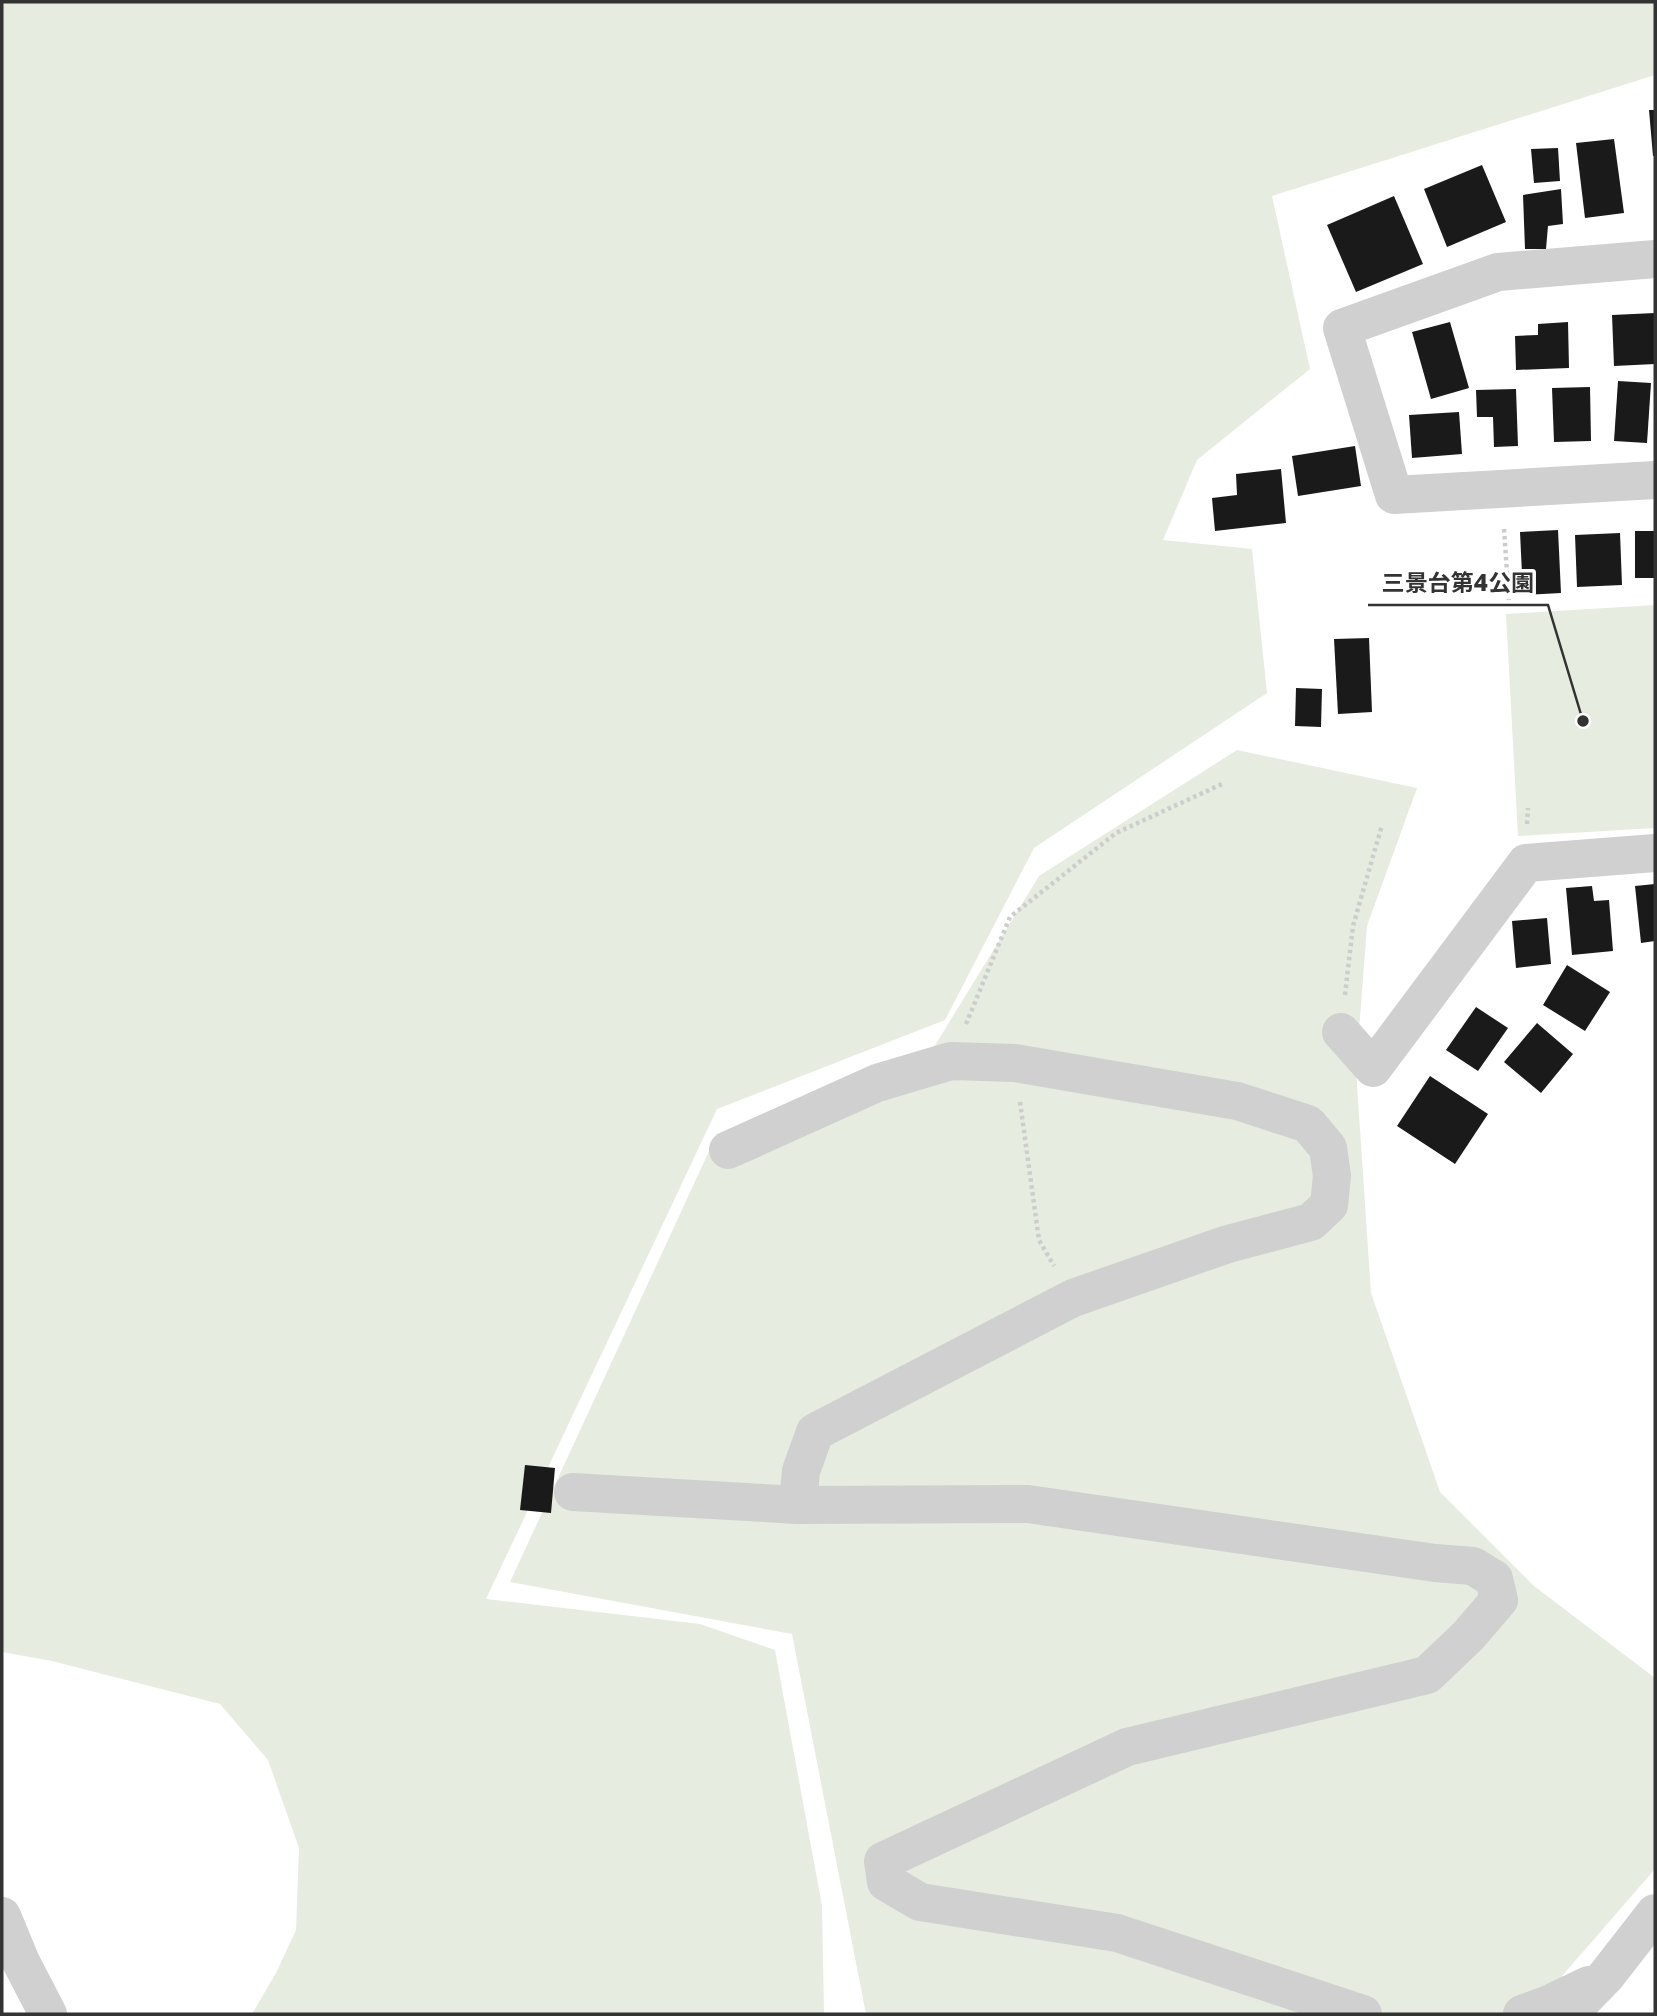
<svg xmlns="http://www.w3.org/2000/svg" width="1657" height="2016" font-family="'Golos Text','Noto Sans JP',sans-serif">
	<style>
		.green { fill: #e6ecdf }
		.building { fill: #1a1a1a }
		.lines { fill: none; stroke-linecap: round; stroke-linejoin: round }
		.path { stroke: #cdcdcd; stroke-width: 4.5; stroke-dasharray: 3.5 3.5; stroke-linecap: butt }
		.minor { stroke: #d0d0d0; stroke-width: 38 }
		.leader { fill: none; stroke: #333; stroke-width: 2.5 }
		.callout-dot { fill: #333; stroke: #fff; stroke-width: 2.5 }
		.callout-label { font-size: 23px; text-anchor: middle; font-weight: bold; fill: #333; stroke: #fff; stroke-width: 7; stroke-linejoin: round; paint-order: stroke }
	</style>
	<rect width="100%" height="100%" fill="#fff"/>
	<!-- green -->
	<g class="green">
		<path d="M2,2H1655V75L1272,196L1310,369L1197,460L1163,540L1252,549L1267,693L1034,848L945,1020L717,1109L486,1599L700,1624L775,1650L822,1906L824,2014H252L276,1973L296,1930L299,1848L268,1760L220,1704L52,1661L2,1652Z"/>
		<path d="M1655,605V828L1518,836L1506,614Z"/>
		<path d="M1237,750L1417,788L1367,926L1356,1070L1371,1293L1440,1492L1534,1586L1655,1678V1869L1529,2014H866L792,1634L510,1582L717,1134L934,1047L1039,876Z"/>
	</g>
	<!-- building -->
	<g class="building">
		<path d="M1649,110H1655V156H1653Z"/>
		<path d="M1614,139L1624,213L1585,218L1576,143Z"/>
		<path d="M1558,148L1560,181L1534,183L1531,149Z"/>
		<path d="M1482,165L1506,222L1447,247L1424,189Z"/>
		<path d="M1561,189L1563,224L1548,226L1546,249H1525L1523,195Z"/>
		<path d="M1394,196L1423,264L1356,292L1327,225Z"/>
		<path d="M1655,313V364L1614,366L1612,315Z"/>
		<path d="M1450,322L1469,388L1431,399L1412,332Z"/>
		<path d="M1568,322L1569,368L1516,370L1515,336L1538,335V324Z"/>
		<path d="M1618,381L1651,383L1647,443L1614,441Z"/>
		<path d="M1590,387L1591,441L1554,442L1552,388Z"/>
		<path d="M1516,389L1518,446L1494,447L1493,417H1477L1476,390Z"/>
		<path d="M1459,412L1462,454L1412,458L1409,415Z"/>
		<path d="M1355,446L1361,486L1298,496L1292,456Z"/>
		<path d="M1281,469L1286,523L1215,531L1212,498L1237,495L1236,474Z"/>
		<path d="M1558,530L1561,593L1523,595L1520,532Z"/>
		<rect x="1635" y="531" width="20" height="47"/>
		<path d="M1620,533L1622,585L1577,587L1575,535Z"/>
		<path d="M1369,638L1372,712L1338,714L1334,639Z"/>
		<path d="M1296,688L1322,689L1321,727L1295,726Z"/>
		<path d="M1655,884V941L1641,943L1635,886Z"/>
		<path d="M1592,886L1594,901L1609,900L1613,951L1572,955L1566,888Z"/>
		<path d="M1547,918L1551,964L1516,968L1512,921Z"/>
		<path d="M1567,965L1610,992L1585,1031L1543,1005Z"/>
		<path d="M1476,1007L1508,1028L1478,1071L1446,1050Z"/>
		<path d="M1537,1023L1573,1054L1541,1093L1504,1062Z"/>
		<path d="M1430,1076L1488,1114L1455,1164L1397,1126Z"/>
		<path d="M525,1465L555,1468L551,1513L520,1510Z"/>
	</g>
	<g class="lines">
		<!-- path -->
		<g class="path">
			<path d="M1504,529L1509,600"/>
			<path d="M1527,824L1528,808"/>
			<path d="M1345,995L1353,926L1382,825"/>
			<path d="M966,1024L1010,917L1116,833L1222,784"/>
			<path d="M1020,1102L1039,1240L1054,1266"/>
		</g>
		<!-- minor -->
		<g class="minor">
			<path d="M1655,259L1498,272L1342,328L1394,495L1655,480"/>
			<path d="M1341,1032L1373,1068L1526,863L1655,853"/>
			<path d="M728,1150L877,1083L951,1061L1015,1063L1237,1101L1308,1124L1328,1148L1332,1176L1329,1205L1311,1222L1228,1244L1073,1298L815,1432L801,1471L798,1505"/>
			<path d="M573,1492L798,1505L1028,1504L1435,1563L1473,1566L1494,1579L1499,1600L1468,1636L1427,1675L1127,1747L883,1861L886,1882L920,1902L1117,1933L1363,2014"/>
			<path d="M2,1916L21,1962L48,2014"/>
			<path d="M1522,2014L1547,2005L1589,1985"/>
			<path d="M1569,2014L1606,1976L1655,1913"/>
		</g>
	</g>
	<!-- callouts -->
	<path class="leader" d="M1583 721L1548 605H1368"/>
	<circle class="callout-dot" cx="1583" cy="721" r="7"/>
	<g class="callout-label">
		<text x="1458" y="591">三景台第4公園</text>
	</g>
	<!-- border -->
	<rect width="1657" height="2016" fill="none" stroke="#333333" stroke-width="7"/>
</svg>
